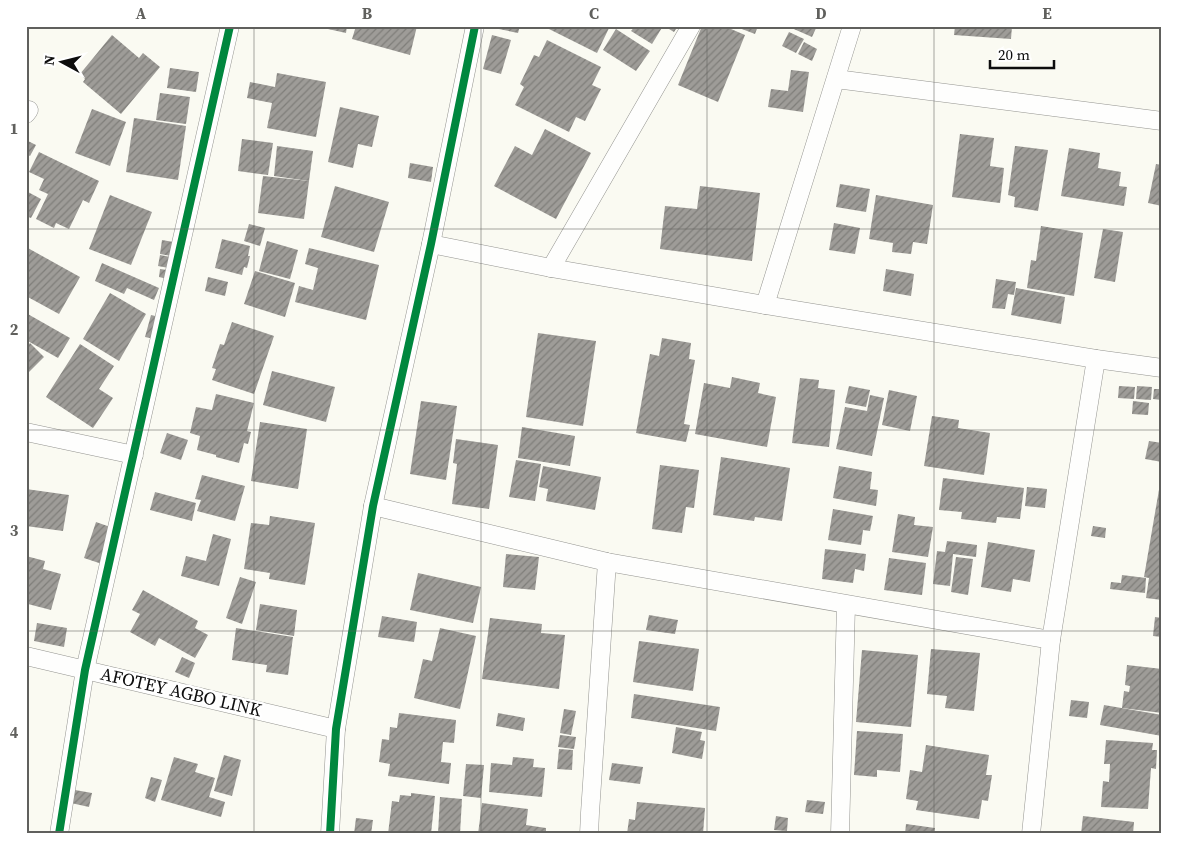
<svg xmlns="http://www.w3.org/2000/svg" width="1188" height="860" font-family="'Source Serif 4',serif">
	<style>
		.building { fill: url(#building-hatch) }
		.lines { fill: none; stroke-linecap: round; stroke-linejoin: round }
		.street-casing { stroke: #949490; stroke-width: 19 }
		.street { stroke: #fefefd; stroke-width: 18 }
		.cycleway-casing { stroke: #fff; stroke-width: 11 }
		.cycleway { stroke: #00873e; stroke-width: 8 }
		.grid { fill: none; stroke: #60605d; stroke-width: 1; stroke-opacity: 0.55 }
		.labels { text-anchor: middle; stroke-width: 5; stroke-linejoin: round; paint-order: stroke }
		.street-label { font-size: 18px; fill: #0d0d0d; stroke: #fff }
		.neatline { fill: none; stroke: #60605d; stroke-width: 2 }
		.grid-label { font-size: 16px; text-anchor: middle; font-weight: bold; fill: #60605d }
	</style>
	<defs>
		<pattern id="building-hatch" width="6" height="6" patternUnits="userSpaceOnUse" patternTransform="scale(1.25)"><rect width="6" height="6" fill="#9e9c98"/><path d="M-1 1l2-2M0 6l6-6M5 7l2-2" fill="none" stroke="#7f7e7a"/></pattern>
	</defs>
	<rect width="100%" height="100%" fill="#fafaf2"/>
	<!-- building -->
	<g class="building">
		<path d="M319,26H347L346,33L319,27Z"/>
		<path d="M356,26H417L410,55L352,39Z"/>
		<path d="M499,26H520L518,33L499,29Z"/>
		<path d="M543,26H610L597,53Z"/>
		<path d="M635,26H663L652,44L631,31Z"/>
		<path d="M664,26H678L674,32Z"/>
		<path d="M702,26H724L745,35L718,102L678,85Z"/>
		<path d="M734,26H758L755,34Z"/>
		<path d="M787,26H817L812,37Z"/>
		<path d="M955,26H1012L1011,39L954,35Z"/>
		<path d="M616,29L650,51L636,71L603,50Z"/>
		<path d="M789,32L804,39L796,53L782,46Z"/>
		<path d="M112,35L139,58L143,53L160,67L121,114L83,82L85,79L80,74Z"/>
		<path d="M492,35L511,40L501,74L483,69Z"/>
		<path d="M547,40L601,67L592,85L601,89L585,121L576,117L569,132L515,105L524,87L520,84L534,55L539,57Z"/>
		<path d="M804,42L817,49L812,61L798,54Z"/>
		<path d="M170,68L199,72L196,92L167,88Z"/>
		<path d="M791,70L809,72L803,112L768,107L771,89L788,91Z"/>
		<path d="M277,73L326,82L316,137L267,128L272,103L247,98L250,82L275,87Z"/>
		<path d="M160,93L190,97L186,124L156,120Z"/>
		<path d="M340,107L379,116L372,147L358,144L353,168L328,162Z"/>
		<path d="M92,109L126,122L110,166L75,153Z"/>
		<path d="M134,118L186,126L178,180L126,172Z"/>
		<path d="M545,129L591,153L556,219L494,186L515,146L532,155Z"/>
		<path d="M960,134L994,138L990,166L1004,168L1000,203L952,197Z"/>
		<path d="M242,139L273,143L268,175L238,171Z"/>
		<path d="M26,140L36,145L30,156L26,154Z"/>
		<path d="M277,146L313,151L309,181L274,176Z"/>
		<path d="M1015,146L1048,150L1038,211L1014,207L1015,197L1008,195Z"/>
		<path d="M1069,148L1100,153L1098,168L1121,172L1119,186L1127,187L1124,206L1061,196Z"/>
		<path d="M39,152L99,181L89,203L83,200L69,229L56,223L54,228L36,219L48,194L39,190L44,179L29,172Z"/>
		<path d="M410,163L433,167L431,182L408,178Z"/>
		<path d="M1156,164L1162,165V206L1148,203Z"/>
		<path d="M263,176L309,181L304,219L258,213Z"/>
		<path d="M840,184L870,189L866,212L836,207Z"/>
		<path d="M335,186L389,202L374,252L321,237Z"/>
		<path d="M700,186L760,193L752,261L660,249L665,206L697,209Z"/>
		<path d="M28,192L41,199L31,218L26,216V195Z"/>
		<path d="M110,195L152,212L131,265L89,249Z"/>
		<path d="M876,195L933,205L927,244L913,242L911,254L892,252L893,243L869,239Z"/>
		<path d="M834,223L860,228L855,254L829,250Z"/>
		<path d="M249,224L265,228L260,246L244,241Z"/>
		<path d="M1041,226L1083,233L1074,296L1027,288L1031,260L1036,261Z"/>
		<path d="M1103,229L1123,232L1115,282L1094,278Z"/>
		<path d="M222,239L250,246L248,256H250L247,268L244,267L242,275L215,268Z"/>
		<path d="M162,240L179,243L177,257L160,254Z"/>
		<path d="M267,241L298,250L290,279L259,271Z"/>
		<path d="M26,247L80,277L59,314L26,296Z"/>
		<path d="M309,248L379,265L366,320L295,302L299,286L313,290L318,268L305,264Z"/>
		<path d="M160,255L176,258L174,269L158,266Z"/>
		<path d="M102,263L159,288L154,300L127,288L124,294L95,281Z"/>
		<path d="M160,269L174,271L172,280L159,277Z"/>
		<path d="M886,269L914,274L911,296L883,291Z"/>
		<path d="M255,271L295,283L285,317L244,304Z"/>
		<path d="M208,277L228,282L225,296L205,291Z"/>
		<path d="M996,279L1016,282L1014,295L1008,294L1005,309L992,308Z"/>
		<path d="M1016,288L1065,297L1061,324L1011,315Z"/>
		<path d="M110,293L146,314L119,361L83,339Z"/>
		<path d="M26,313L70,338L58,358L26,340Z"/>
		<path d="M151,315L164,318L159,340L145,337Z"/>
		<path d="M232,322L274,336L254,394L212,380L216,369L212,368L220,344L224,345Z"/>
		<path d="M538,333L596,341L583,426L526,417Z"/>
		<path d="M662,338L691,343L689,359L695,360L684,424L690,425L686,442L636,433L650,354L659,356Z"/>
		<path d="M30,343L44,357L26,375V347Z"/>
		<path d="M80,344L114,366L99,389L113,398L93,428L46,397Z"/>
		<path d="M272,371L335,387L326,422L263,405Z"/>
		<path d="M732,377L760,383L758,393L776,397L767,447L695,434L704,383L730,388Z"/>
		<path d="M800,378L819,380L818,388L835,390L829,447L792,443Z"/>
		<path d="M849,386L870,390L866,407L845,403Z"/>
		<path d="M1119,386L1135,387L1134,399L1118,398Z"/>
		<path d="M1137,386L1152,387L1151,400L1136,399Z"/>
		<path d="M1154,389H1162V400L1153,399Z"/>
		<path d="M889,390L917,396L910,431L882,425Z"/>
		<path d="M216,394L254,403L247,431L251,432L248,444L244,443L239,463L216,457V455L197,450L200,436L190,433L196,407L212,410Z"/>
		<path d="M870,395L884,398L872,456L836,449L845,407L867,411Z"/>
		<path d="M421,401L457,406L446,480L410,474Z"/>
		<path d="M1133,401L1149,403L1148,415L1132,414Z"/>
		<path d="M932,416L959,420L958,428L990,433L984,475L924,466Z"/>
		<path d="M260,422L307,429L298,489L251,481Z"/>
		<path d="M522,427L575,436L570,466L518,458Z"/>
		<path d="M167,433L188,440L181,460L160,453Z"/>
		<path d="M456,439L498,445L489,509L452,504L457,464L453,463Z"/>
		<path d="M1149,441L1162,443V462L1145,459Z"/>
		<path d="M721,457L790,468L782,521L755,517L754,521L713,515Z"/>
		<path d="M516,460L541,464L535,501L509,497Z"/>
		<path d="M660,465L699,470L694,508L686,507L682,533L652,529Z"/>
		<path d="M543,466L601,477L595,510L546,501L548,489L539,487Z"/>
		<path d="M839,466L872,472L870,489L878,490L876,506L833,498Z"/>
		<path d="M202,475L245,486L235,521L197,511L201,500L195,499Z"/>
		<path d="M943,478L1024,488L1020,519L997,517L996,523L961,519L962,512L939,510Z"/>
		<path d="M1161,478H1162V600L1146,598L1149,578L1144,577Z"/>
		<path d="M1027,487L1047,489L1045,508L1025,506Z"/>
		<path d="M26,489L69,495L63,531L26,526Z"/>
		<path d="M155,492L196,503L192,521L150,510Z"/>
		<path d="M833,509L873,516L870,531L863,530L861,545L828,540Z"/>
		<path d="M898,514L915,517L914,525L933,527L928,557L892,552Z"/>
		<path d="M270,516L315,523L305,585L269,579L270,573L244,569L251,523L269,525Z"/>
		<path d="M96,522L113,528L102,564L84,558Z"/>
		<path d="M1093,526L1106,528L1105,538L1091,536Z"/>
		<path d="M213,534L231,539L219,586L181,576L186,556L206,561Z"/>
		<path d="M947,541L977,545L976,557L953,554L950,586L933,584L937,551L945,552Z"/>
		<path d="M988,542L1035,550L1030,582L1013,579L1011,592L981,587Z"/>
		<path d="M825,549L866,554L864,571L855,569L853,583L822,579Z"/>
		<path d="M506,554L539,557L535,590L503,587Z"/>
		<path d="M26,556L45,561L43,569L61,574L51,610L28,604L26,608Z"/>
		<path d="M956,557L973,559L968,595L951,592Z"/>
		<path d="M889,558L926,563L922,595L884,590Z"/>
		<path d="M418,573L481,587L473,623L410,610Z"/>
		<path d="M1122,575L1146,578L1145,593L1110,589L1111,582L1121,583Z"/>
		<path d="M240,577L256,582L242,624L226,618Z"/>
		<path d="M143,590L198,621L195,628L208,635L195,658L159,638L155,646L130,632L140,614L132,610Z"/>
		<path d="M260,604L297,610L294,636L256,630Z"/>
		<path d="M649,615L678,620L675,634L646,630Z"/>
		<path d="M382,616L417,622L414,642L378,637Z"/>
		<path d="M1155,617L1162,618V637L1153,636Z"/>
		<path d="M490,618L542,624L541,633L565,635L559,689L482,679Z"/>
		<path d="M37,623L67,628L64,647L34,641Z"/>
		<path d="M236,628L293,637L288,675L266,672L267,665L232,660Z"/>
		<path d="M440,628L476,636L460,709L414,698L423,659L432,661Z"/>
		<path d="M639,641L699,649L693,691L633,682Z"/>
		<path d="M931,649L980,653L974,711L945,708L947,696L927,694Z"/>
		<path d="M862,650L918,655L911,727L856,722Z"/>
		<path d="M182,657L195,663L189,678L175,672Z"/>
		<path d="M1127,665L1162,669V713L1122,708L1124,691L1129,692L1130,686L1125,685Z"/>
		<path d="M634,694L720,707L716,731L631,718Z"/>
		<path d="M1071,700L1089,702L1087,718L1069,716Z"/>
		<path d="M1104,705L1162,715V736L1100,725Z"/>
		<path d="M564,709L576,711L571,735L560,733Z"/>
		<path d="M399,713L456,720L454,743L443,742L441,762L451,763L449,784L388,776L390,764L379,762L382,739L389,740L390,727L397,728Z"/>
		<path d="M498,713L525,718L523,731L496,726Z"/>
		<path d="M676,727L702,732L700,740L705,741L702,759L672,753Z"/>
		<path d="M857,731L903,734L900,772L877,770V777L854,775Z"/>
		<path d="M560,735L576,737L574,749L558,747Z"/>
		<path d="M1106,740L1153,743L1152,750H1157L1156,769L1151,768L1148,809L1101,807L1103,781L1109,782L1110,764H1104Z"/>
		<path d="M926,745L989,755L986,775H992L988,801L982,800L979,819L916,810L918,801L906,799L910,770L922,772Z"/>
		<path d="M559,749L573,750L572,770L557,769Z"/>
		<path d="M224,755L241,760L232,796L214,791Z"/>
		<path d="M174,757L198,764L195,772L215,778L209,797L225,802L221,817L161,800Z"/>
		<path d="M513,757L534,759L533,767L545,768L542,797L489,792L491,763L512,765Z"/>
		<path d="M612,763L643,767L640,784L609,780Z"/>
		<path d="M466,764L484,765L481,798L463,796Z"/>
		<path d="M151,777L162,780L155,802L145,798Z"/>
		<path d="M75,790L92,793L89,807L71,803Z"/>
		<path d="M411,793L435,796L431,834H388L392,801L399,802L400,795L411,796Z"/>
		<path d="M440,797L462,799L460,834H438Z"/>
		<path d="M807,800L825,802L823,814L805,812Z"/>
		<path d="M637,802L705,808L703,834H627L629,819L635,820Z"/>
		<path d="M482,803L528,809L526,825L546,828V834H478Z"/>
		<path d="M776,816L788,818L787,831L774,830Z"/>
		<path d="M1083,816L1134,822L1133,834H1081Z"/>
		<path d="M356,818L373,820L371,834H354Z"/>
		<path d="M906,824L935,828L934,834H905Z"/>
	</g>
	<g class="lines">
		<!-- street casing -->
		<g class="street-casing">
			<g id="street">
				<path d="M836,79L1162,121"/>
				<path d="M26,114L29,110"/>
				<path d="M431,244L551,268L765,305L1096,359L1162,368"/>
				<path d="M551,268L691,26"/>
				<path d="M765,305L852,26"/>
				<path d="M26,432L134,455"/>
				<path d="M373,506L607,562L1051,640"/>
				<path d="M26,656L336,729"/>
				<path d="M59,834L85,670L230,26"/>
				<path d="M330,834L336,729L373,506L431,244L475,26"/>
				<path d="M589,834L590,813L607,562"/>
				<path d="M840,834L846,605"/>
				<path d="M1031,834L1051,640L1096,359"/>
			</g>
		</g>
		<!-- street -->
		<use href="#street" class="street"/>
		<!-- cycleway casing -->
		<g class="cycleway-casing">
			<g id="cycleway">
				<path d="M59,834L85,670L230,26"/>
				<path d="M330,834L336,729L373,506L431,244L475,26"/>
			</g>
		</g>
		<!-- cycleway -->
		<use href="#cycleway" class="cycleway"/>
	</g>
	<!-- grid -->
	<path class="grid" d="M254,26V834M481,26V834M707,26V834M934,26V834M26,229H1162M26,430H1162M26,631H1162"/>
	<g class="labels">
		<!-- street labels -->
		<g class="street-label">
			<text transform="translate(181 692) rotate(13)" y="6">AFOTEY AGBO LINK</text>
		</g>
	</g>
	<!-- border -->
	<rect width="1188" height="860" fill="none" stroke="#ffffff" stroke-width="55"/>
	<!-- north arrow -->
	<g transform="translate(62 62) rotate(277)" stroke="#ffffff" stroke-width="4" paint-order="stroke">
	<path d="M0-4L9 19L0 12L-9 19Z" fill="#0d0d0d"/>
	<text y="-8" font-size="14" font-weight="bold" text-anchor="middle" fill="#0d0d0d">N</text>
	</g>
	<!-- scale -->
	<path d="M990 60v8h64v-8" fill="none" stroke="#0d0d0d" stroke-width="2.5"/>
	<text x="998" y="60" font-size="15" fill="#0d0d0d" stroke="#ffffff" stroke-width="4" paint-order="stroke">20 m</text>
	<rect x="28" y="28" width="1132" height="804" class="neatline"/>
	<g class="grid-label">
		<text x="141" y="19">A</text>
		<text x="367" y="19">B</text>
		<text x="594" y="19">C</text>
		<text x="821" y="19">D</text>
		<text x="1047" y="19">E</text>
		<text x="14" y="134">1</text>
		<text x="14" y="335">2</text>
		<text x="14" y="536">3</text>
		<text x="14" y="738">4</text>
	</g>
</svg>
